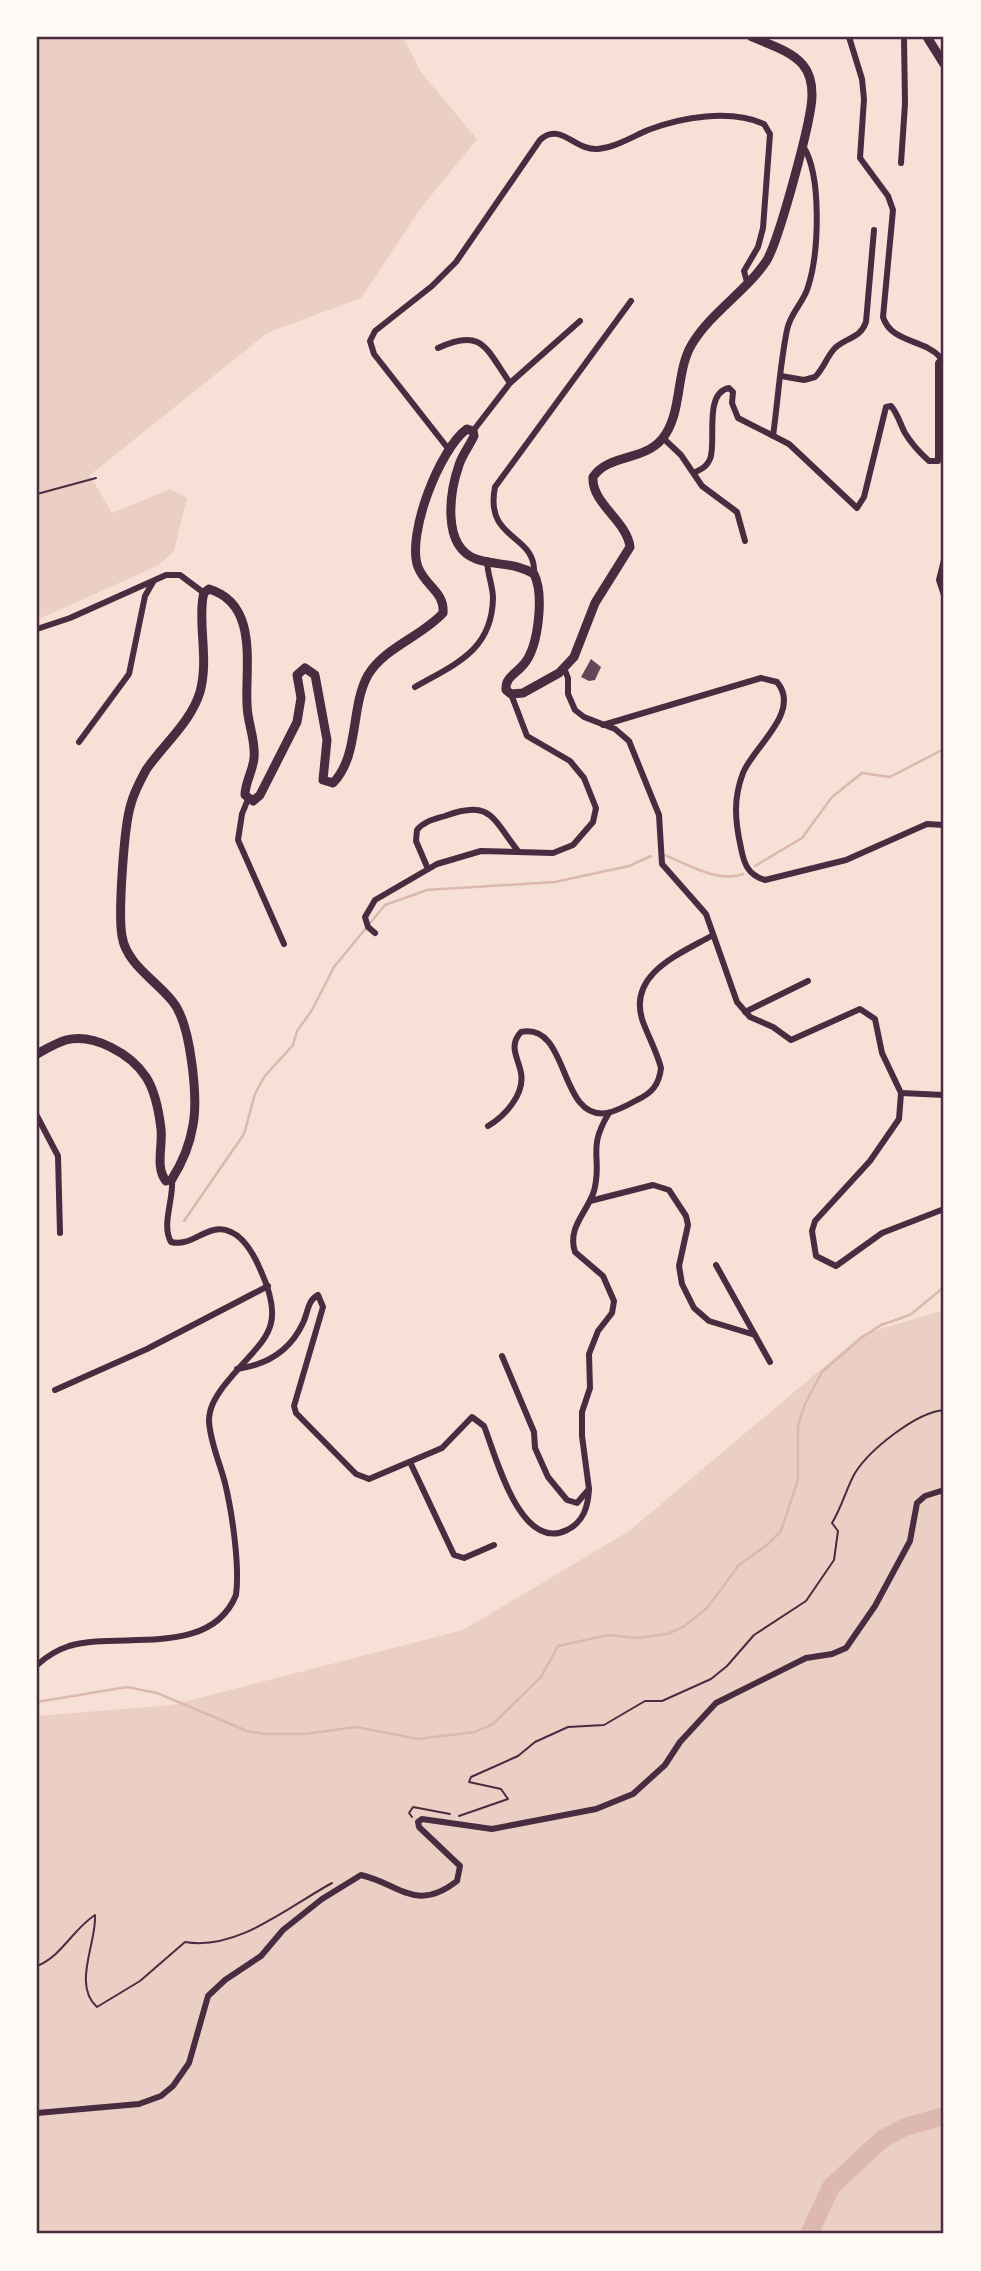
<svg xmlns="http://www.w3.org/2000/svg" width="981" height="2271" font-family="'PT Sans Narrow',sans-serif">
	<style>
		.green { fill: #ebcfc5 }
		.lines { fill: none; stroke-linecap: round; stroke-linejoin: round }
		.stream { stroke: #dcb8b0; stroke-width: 2.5 }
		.river { stroke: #dcb8b0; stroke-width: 18 }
		.building { fill: #644757 }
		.path { stroke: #4a2c40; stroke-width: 2 }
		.minor { stroke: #4a2c40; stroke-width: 6 }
		.secondary { stroke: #4a2c40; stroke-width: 9 }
		.neatline { fill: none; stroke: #4a2c40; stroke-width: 2.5 }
	</style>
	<rect width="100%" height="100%" fill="#f7e1d7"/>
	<!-- green -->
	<g class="green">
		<path d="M37,37H403L421,72L477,139L418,212L361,298L267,333L90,475L112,513L170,489L187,498L174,551L159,565L37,620Z"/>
		<path d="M944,1310V2234H37V1716L172,1705L463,1630L629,1531L863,1334Z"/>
	</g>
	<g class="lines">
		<!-- stream -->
		<g class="stream">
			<path d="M662,854C686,863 718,884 743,874"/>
			<path d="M755,866L802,838L832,797L862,773L890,777L944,749"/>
			<path d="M184,1221L244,1134L255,1094L264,1077L293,1045L297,1031L312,1010L334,967L385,905L427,890L555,882L629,866L651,856"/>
			<path d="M37,1702L127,1687L157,1693L247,1731L266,1734H304L356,1727L418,1739L475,1732L493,1724L541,1677L558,1646L608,1635L637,1638L667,1634L683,1627L707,1608L739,1565L767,1545L781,1531L798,1479V1426L805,1404L822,1372L861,1338L881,1325L910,1315L944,1287"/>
		</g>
		<!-- river -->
		<path class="river" d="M809,2234L831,2187L866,2154L884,2138L905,2127L944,2116"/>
	</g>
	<!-- building -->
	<path class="building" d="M591,659L601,667L595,680L589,681L581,677Z"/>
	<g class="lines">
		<!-- path -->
		<g class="path">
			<path d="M37,494L96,478"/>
			<path d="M459,1816L508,1799L501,1789L469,1782L471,1777L518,1756L535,1742L568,1727L604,1725L645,1701H662L711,1679L727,1666L754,1635L806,1601L834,1560L838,1531L832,1523C842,1507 846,1489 855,1473C870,1449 917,1412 944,1410"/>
			<path d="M412,1817L409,1813L413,1807L450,1814"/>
			<path d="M37,1939V1948"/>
			<path d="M37,1966C62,1956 73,1929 95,1915C97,1942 72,1985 97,2007L140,1981L185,1942C237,1951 288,1907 332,1883"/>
		</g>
		<!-- minor -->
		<g class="minor">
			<path d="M849,37L862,79L864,99L860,158L888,196L893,210L883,317C891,343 924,339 940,357"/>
			<path d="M901,163L905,104L904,37"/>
			<path d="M438,348C483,327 486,349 510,383"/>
			<path d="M781,376L804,380L815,377C824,368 827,356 835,348C847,337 860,339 866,322L874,230"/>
			<path d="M473,431L510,383L580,321"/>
			<path d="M773,436C778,400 780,364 787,330C790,313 804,302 808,287C819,253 822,175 803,146"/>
			<path d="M663,438L681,455L702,486L737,512L745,541"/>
			<path d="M450,451L374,354L370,341L375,331L432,286L456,262L540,140C560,121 575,151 598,149C616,147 632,137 648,130C682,117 730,109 764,124L770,134L763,228L758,247L744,271L747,282"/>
			<path d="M694,473C701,469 707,467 710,459C717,443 703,393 729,388L733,392L732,403L738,418L789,444L857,508L864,497L886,407L891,406C898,414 900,424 905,433C911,443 920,453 929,461H938V363L944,356"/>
			<path d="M944,560L939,580L944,595"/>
			<path d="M534,574C537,533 484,542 495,487L631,301"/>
			<path d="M37,629L70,618L166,575H180L204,593"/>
			<path d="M564,668L568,678V694L575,710L584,717L615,729L629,741L659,815L662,864L706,914L737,1002L750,1017L773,1027L791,1040L860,1009L875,1019L882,1053L901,1093L899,1119L870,1161L815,1221L812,1231L816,1256L836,1266L882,1233L944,1209"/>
			<path d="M415,687C455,664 492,651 493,598C493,586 487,573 487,560"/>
			<path d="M603,725L761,678L777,682C802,712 753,747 743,773C733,799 735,821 741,848C744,864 748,875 765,880L846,860L927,824L944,825"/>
			<path d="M79,742L129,674L145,596L153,582"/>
			<path d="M248,799L242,814L238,840L284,944"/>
			<path d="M428,869L416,841L417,830C424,821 435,819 445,816C491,799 492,818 518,851"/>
			<path d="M375,933L368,927L365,917L375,900L437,864L481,851L553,853L573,845L593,822L596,808L584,778L570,761L527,736L511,694"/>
			<path d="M745,1012L808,981"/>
			<path d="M901,1093L944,1095"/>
			<path d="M37,1116L58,1156L60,1233"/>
			<path d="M488,1126C505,1116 525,1094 521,1073C518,1057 508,1046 521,1032C570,1022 558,1121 607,1113C617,1111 628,1105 637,1100C652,1093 659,1085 661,1068C657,1052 649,1038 643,1022C626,974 680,954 713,935"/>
			<path d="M590,1201L653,1185L669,1190L686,1216L688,1225L679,1266L682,1284L694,1308L709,1321L755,1335"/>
			<path d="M716,1265L770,1362"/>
			<path d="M502,1356L534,1432L535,1448L548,1477L567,1500L577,1503L589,1489L582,1436V1412L590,1388L589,1354L598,1331L612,1313L614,1301L603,1276L575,1252C567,1227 587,1213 594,1191C603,1158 586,1150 609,1113"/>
			<path d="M237,1369C266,1365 290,1351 303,1323C308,1313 307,1301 318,1295L323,1307L294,1406L296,1413L356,1474L369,1479L442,1448L472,1417L484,1426C496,1456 520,1553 567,1530C584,1522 588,1506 589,1489"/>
			<path d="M55,1390L147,1349L268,1286"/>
			<path d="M410,1462L454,1555L464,1558L494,1545"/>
			<path d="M37,1665C46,1657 57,1650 69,1646C120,1631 210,1659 236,1595C240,1566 232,1512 225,1483C220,1463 210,1442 209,1421C209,1408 215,1398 223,1387C260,1339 290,1334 260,1269C254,1255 245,1238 231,1232C208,1221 193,1248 171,1242C161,1225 174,1199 172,1179"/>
			<path d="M37,2113L139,2104L161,2096L173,2086L189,2063L208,1996L225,1980L261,1956L283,1930L322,1899L361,1875C400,1884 416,1913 457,1881L460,1866L419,1827L418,1822L422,1819L492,1829L596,1809L633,1794L665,1765L680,1742L716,1703L806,1658L832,1654L846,1648L875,1606L910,1541L917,1503L925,1496L944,1490"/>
		</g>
		<!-- secondary -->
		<g class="secondary">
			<path d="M927,37L944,64"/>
			<path d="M37,1054C46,1049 56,1043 66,1040C94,1033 131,1054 146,1077C155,1091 159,1112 161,1129C163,1145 155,1168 166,1181L172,1179C182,1163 190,1144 193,1125C198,1098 191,1024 173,1002C157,981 126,964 122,936C118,914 124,825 131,804C134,792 140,781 146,770C163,745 191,722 200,692C209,659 198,626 203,597C204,592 205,592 209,589C259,604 245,666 247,704C247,722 256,740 254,758C253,771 245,782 245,795L253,801L260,795L297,722L301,698L297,675L305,668L315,675L327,740L323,780L333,783C360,755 350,707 368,675C385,647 421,637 443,613C445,592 425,586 418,567C406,535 440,448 467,429L473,431L474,436C470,445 462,455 459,465C450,491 441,546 476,559C496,566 515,562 534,574C544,594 539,646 524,664C516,674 505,677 506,690L511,694L523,693L559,673L574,657L595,603L630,547C627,521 591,503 593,477C608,454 644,461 662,439C683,414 675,372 692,344C711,312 747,291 767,260C779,239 812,120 812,95C812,85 810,73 803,65C792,51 768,44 752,37"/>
		</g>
	</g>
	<!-- border -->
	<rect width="981" height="2271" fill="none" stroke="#fffaf5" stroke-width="77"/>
	<rect x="38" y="38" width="904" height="2194" class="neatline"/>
</svg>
